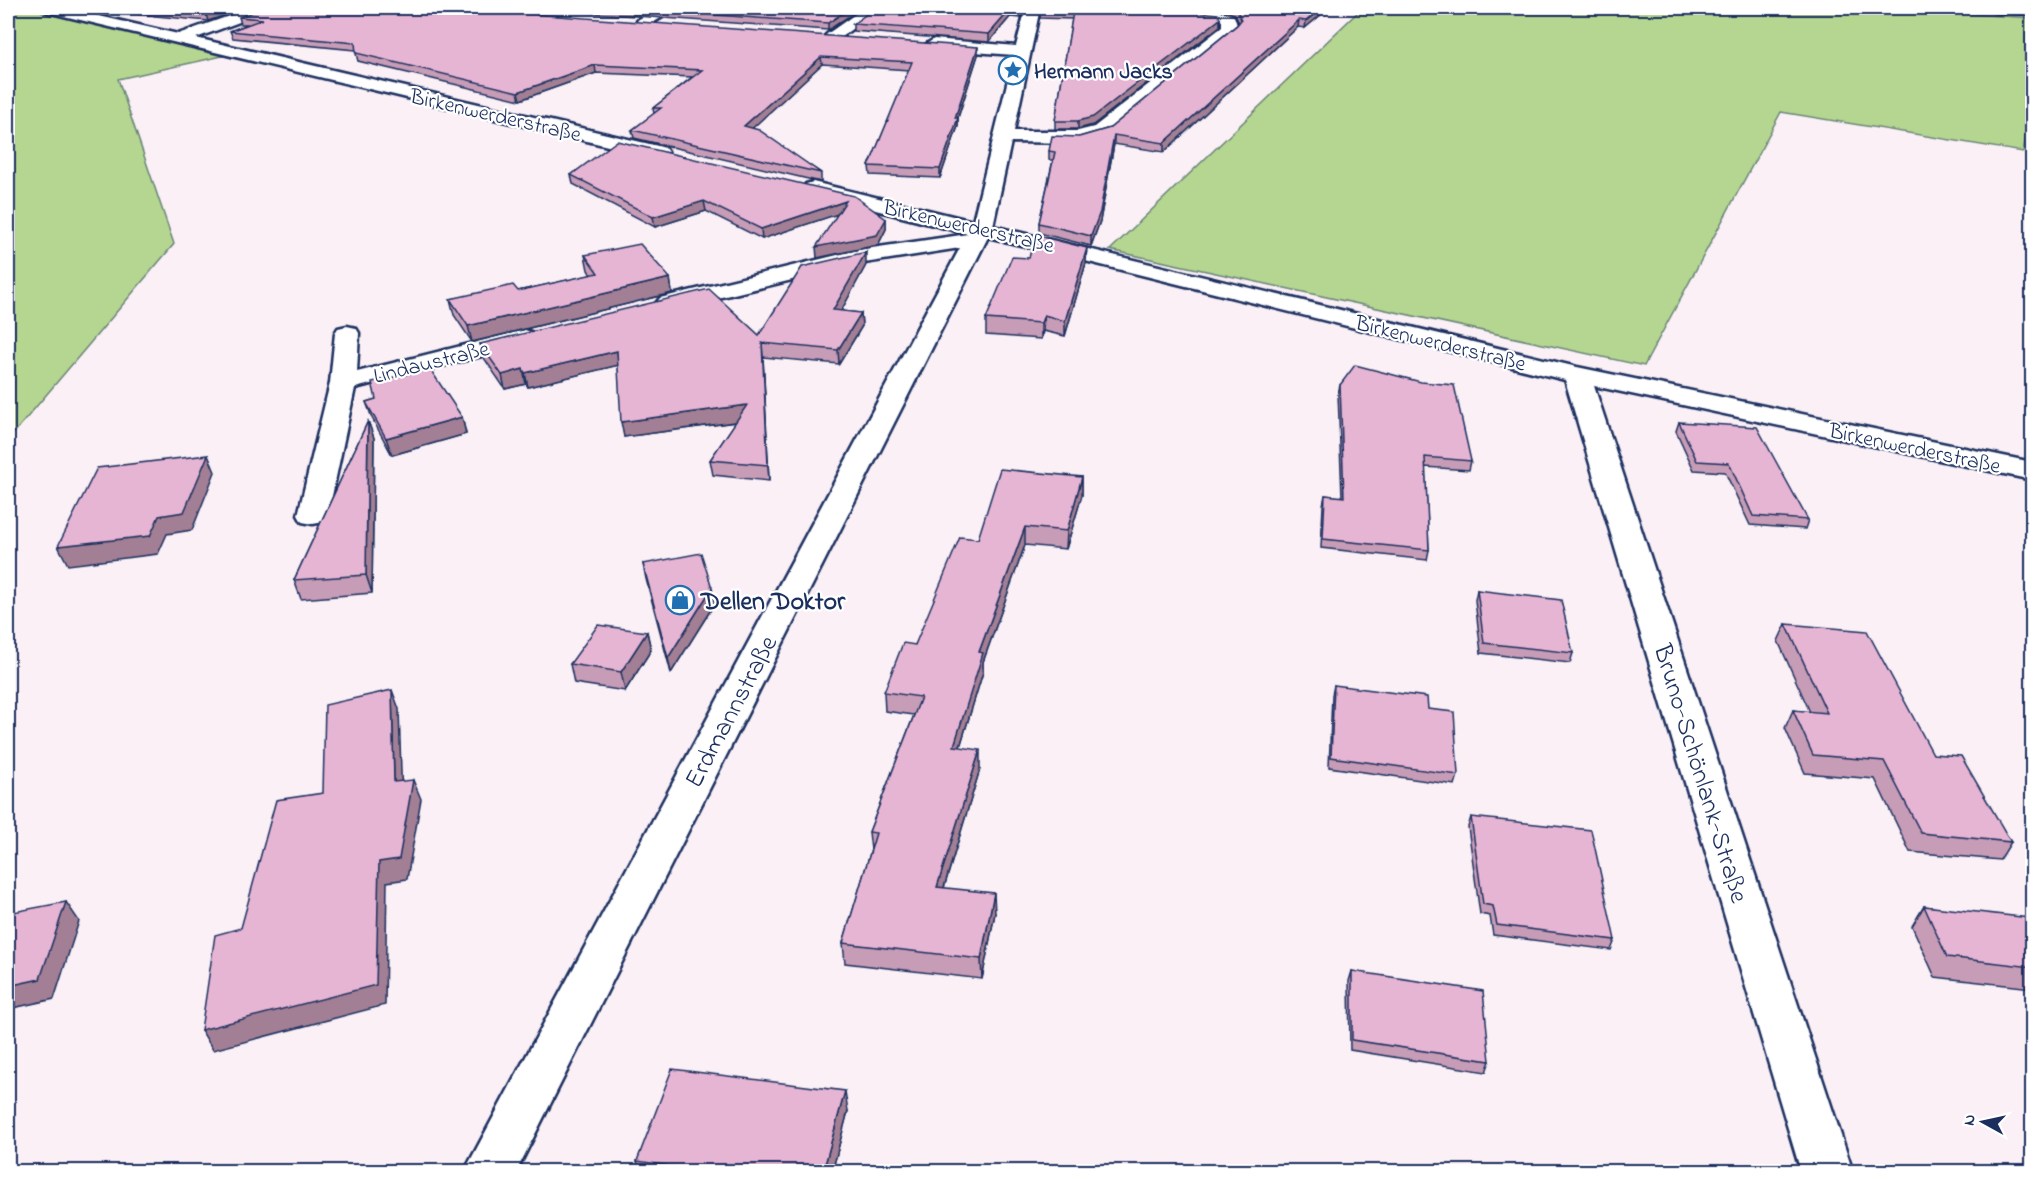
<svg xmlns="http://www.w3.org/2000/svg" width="2040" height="1179" font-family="'Indie Flower',sans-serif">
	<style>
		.green { fill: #b4d690; stroke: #688277; stroke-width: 1.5 }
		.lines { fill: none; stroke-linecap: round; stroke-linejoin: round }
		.minor-casing { stroke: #1b2f5e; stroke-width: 5 }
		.major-casing { stroke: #1b2f5e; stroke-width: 5 }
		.minor { fill: #fff; fill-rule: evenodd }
		.major { fill: #fff; fill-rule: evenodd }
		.wall { fill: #c79cb6; stroke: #1b2f5e; stroke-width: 1.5 }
		.shaded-wall { fill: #a27f94; stroke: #1b2f5e; stroke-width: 1.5 }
		.building { fill: #e7b5d4; stroke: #1b2f5e; stroke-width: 1.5 }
		.labels { text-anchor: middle; stroke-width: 4.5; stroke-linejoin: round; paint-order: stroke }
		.far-poi-label { font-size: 22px; font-weight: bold; fill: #1b2f5e; stroke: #fff; text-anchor: start }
		.far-street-label { font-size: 22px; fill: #1b2f5e; stroke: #fff }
		.poi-label { font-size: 26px; font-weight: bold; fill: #1b2f5e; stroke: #fff; text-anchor: start }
		.street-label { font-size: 26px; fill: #1b2f5e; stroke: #fff }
	</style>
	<rect width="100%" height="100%" fill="#faf0f6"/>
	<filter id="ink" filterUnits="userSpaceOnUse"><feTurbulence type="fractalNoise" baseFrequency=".0167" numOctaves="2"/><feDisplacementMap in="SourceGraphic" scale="12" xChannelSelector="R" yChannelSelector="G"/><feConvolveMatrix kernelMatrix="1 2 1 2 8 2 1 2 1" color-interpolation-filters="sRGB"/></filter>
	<g filter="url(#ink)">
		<!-- green -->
		<g class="green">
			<path d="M8,8H36L236,53L118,79L174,244L8,440Z"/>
			<path d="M1362,8H1880L2032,18V105L2023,152L1781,112L1644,366L1110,250Z"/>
		</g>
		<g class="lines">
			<!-- minor casing -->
			<g class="minor-casing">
				<g id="minor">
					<path d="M40,8H64L178,34L252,8H271L269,11L196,38L658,146L665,148L668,152L665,156L658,158L47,12Z"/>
					<path d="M661,8H678L649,25H639L636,22L639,19Z"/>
					<path d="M864,8H880L837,40H827L824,37L827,34Z"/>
					<path d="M1026,8H1040L1014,131H1078L1094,127L1222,27V21L1218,19L1142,12L1137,11L1135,8C1166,8 1206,2 1234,16L1238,28L1108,135L1078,143L1011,142L993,226L1577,367L2032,462V480L1594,386L1853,1172H1801L1565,380L988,237L516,1172H464L960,248L858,264L668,310L660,308L656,303L660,298L858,250L968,234L806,192L803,188L806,184L813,182L973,221L1014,55L934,49L926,44L934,39L1016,46Z"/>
					<path d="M347,326L356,328L359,333L357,372L525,330L534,333L538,338L534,343L355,388L328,515L324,522L313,524L302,522L298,515L330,383L335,333L338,328Z"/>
				</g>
			</g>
			<!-- major casing -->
			<g class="major-casing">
				<path id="major" d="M1987,8H2032V14L1994,12Z"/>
			</g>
			<!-- minor -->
			<use href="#minor" class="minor"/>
			<!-- major -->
			<use href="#major" class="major"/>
		</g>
		<!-- wall -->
		<g class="wall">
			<path d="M112,8H247L208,21L114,12Z"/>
			<path d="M525,8H861L828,30Z"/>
			<path d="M1024,8L1021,18L1010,17L989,42L853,31V24Z"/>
			<path d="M1041,8L1220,19V26L1093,125L1078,129H1055V121L1072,19L1040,18Z"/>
			<path d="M1209,8H1329L1305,28L1298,27L1164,152L1114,144L1100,221L1091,246L1039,233V223L1053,160H1049V151L1079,137L1110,128L1239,23L1235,14Z"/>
			<path d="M239,17L978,55L958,118V126L940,178L870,175L869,166L909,70L822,64L752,128L821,173V182L634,138L632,130L654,114L653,108L692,77L596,73L520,100L358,61L355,50L233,38L230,31L248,24H241Z"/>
			<path d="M571,175L886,219V229L878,245L817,258L837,214L762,239L706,211L655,227L573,184Z"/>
			<path d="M585,255L670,278L672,293L472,342L454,315L450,299L518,291L591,275L588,270Z"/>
			<path d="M1086,263L1065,336L1043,331L1041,339L986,335V319Z"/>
			<path d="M866,265L841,311L861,313L862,326L839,364L763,357L769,481L713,475L710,460L736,422L624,437L618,365L528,387L526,384L505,389L484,358L480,344L759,335Z"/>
			<path d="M1340,385L1471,461L1469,470L1425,467L1429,550L1427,560L1321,548L1323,505L1325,495L1342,497L1338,394Z"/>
			<path d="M376,399L462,417L466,434L392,455L372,418L366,402Z"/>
			<path d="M368,421L374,438L372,593L301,599L294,580Z"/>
			<path d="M1679,422L1808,520L1805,529L1750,525L1725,472L1694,470L1676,431Z"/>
			<path d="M1082,477V495L1066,549L1025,545L983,662V672L960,747L980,769L944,888L995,913L982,979L845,963L843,943L871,850L869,832L914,715L885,711L884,692L915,645L978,539Z"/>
			<path d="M643,564L715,603L671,673L646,579Z"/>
			<path d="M1477,590L1573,653L1570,663L1481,653L1475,600Z"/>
			<path d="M1786,624L1933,754L2011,842L2000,860L1910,852L1875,779L1805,773L1785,728L1793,710L1810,712L1778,641Z"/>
			<path d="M647,632L651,650L625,691L574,683L570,664Z"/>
			<path d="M1334,685L1458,775L1455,785L1329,767L1332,695Z"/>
			<path d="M1471,817L1615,940L1611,950L1493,935L1490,916L1480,914L1468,827Z"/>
			<path d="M1924,906L2032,922V988L1935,977L1912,926Z"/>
			<path d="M1352,971L1490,1061L1486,1072L1350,1050L1349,981Z"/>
			<path d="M848,1111L832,1172H640L637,1161Z"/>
		</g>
		<!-- shaded-wall -->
		<g class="shaded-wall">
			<path d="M225,8H247L208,21L206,14Z"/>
			<path d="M850,8H861L828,30V23Z"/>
			<path d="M1022,8H1024L1021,18V11Z"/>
			<path d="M1322,8H1329L1305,28L1306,21Z"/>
			<path d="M1010,10V17L989,42V34Z"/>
			<path d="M1220,19V26L1093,125L1078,129V121Z"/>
			<path d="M1299,20L1298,27L1164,152V143Z"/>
			<path d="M978,47V55L955,126V118Z"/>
			<path d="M821,57L822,64L745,135L744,126Z"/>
			<path d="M595,65L596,73L520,100L518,92Z"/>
			<path d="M958,118V126L940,178V169Z"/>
			<path d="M1114,135V144L1100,221L1091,246V236Z"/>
			<path d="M704,201L706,211L655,227L653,217Z"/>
			<path d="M846,201L847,211L762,239L761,229Z"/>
			<path d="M886,219V229L878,245L817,258L816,247Z"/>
			<path d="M1087,248L1086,263L1065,336V321Z"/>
			<path d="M866,252V265L834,324L833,310Z"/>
			<path d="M670,278L672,293L472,342L468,326Z"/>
			<path d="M861,313L862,326L839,364L838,350Z"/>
			<path d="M1044,315L1043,331L1041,339V323Z"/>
			<path d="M762,343L763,357L769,481L768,465Z"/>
			<path d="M617,351L619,365L528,387L525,373Z"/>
			<path d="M523,369L526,384L505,389L502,375Z"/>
			<path d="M747,405L749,420L624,437L621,422Z"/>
			<path d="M462,417L466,434L392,455L386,438Z"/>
			<path d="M368,421L374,438L372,593L366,575Z"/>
			<path d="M208,455L215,472L192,530L167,534L158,554L68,565L58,546Z"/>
			<path d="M1082,477V495L1066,549L1067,531Z"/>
			<path d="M1025,527V545L983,662V672L954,766V746L979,652Z"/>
			<path d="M712,588L715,603L671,673L668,658Z"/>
			<path d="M647,632L651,650L625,691L621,672Z"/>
			<path d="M392,690L399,709L402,802L394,782Z"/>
			<path d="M980,750V769L938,907L937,887Z"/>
			<path d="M413,780L421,799L407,879L387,882L385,1005L213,1050L201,1030L379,862Z"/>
			<path d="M994,893L995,913L982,979L981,959Z"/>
			<path d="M66,902L79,921L54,999L8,1009V986Z"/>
			<path d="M845,1091L848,1111L832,1172H823Z"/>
		</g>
		<!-- building -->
		<g class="building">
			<path d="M134,8H225L206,14Z"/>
			<path d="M264,8H449L978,47L955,118H958L940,169L869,166L912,62L821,57L744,126L759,130L821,173L632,130L661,108H653L702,70L595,65L518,92L356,53L355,43L230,31L263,19L239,17Z"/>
			<path d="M619,8H850L828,23Z"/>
			<path d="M875,8H1022L1021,11L1010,10L989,34L853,24Z"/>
			<path d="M1041,8H1150L1218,14L1220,19L1093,117L1078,121H1055L1073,12L1040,11Z"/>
			<path d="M1236,8H1322L1306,21L1299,20L1164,143L1114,135L1100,212L1091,236L1039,223L1055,152L1049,151L1052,136L1079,137L1110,128L1237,25L1241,20Z"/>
			<path d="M617,141L854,196L886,219L877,235L816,247L846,201L761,229L704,201L653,217L571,175Z"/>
			<path d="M1035,235L1087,248L1065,321L1044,315L1041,323L986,319L1012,257L1029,258Z"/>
			<path d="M640,244L670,278L468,326L450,299L513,285L518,291L598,273L585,255Z"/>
			<path d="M866,252L833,310L861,313L838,350L762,343L768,465L710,460L747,405L621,422L617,351L525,373L523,369L502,375L480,344L709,289L759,335L802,267Z"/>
			<path d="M1355,365L1421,382L1454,385L1471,461L1425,457L1429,550L1323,539L1325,495L1344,497L1340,385Z"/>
			<path d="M430,369L462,417L386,438L366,402L376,399L372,382Z"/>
			<path d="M368,421L366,575L294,580Z"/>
			<path d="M1679,422L1757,427L1808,520L1753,516L1729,463L1697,461Z"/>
			<path d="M208,455L184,512L159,516L150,536L58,546L97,468Z"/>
			<path d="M1000,469L1082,477L1067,531L1025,527L979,652L983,653L954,746L980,750L937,887L994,893L981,959L843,943L876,833L869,832L921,697L884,692L903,643L915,645L960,537L978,539Z"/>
			<path d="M701,553L712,588L668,658L643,564Z"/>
			<path d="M1477,590L1561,600L1573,653L1484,643Z"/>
			<path d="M1786,624L1867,631L1933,754L1961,756L2011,842L1921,833L1884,761L1813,755L1793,710L1827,713Z"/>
			<path d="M598,625L647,632L621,672L570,664Z"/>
			<path d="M1334,685L1427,697L1428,709L1454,712L1458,775L1331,757Z"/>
			<path d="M392,690L394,782L413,780L399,859L379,862L376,985L201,1030L215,935L241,928L276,800L323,793L325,705Z"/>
			<path d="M1471,817L1591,830L1615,940L1497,925L1493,906L1483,904Z"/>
			<path d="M66,902L40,979L8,986V913Z"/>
			<path d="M1924,906L2030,918L2032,922V967L1947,957Z"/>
			<path d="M1352,971L1483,991L1490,1061L1352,1040Z"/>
			<path d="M672,1069L845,1091L823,1172H712L637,1161Z"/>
		</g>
	</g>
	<!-- icons -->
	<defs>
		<g id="sight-ring" transform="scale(1.5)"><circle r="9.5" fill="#fff" stroke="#1f6fb2" stroke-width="1.5"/><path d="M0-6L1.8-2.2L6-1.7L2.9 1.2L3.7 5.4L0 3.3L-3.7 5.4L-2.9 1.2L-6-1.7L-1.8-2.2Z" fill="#1f6fb2"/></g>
		<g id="shop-ring" transform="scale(1.5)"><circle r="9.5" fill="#fff" stroke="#1f6fb2" stroke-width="1.5"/><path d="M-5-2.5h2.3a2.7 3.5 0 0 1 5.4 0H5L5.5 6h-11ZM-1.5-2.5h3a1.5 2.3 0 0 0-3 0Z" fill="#1f6fb2"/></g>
	</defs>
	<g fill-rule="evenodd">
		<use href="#sight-ring" x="1013" y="70"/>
		<use href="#shop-ring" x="680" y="600"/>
	</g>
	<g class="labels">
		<!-- far-poi labels -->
		<g class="far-poi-label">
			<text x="1034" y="78">Hermann Jacks</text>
		</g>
		<!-- far-street labels -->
		<g class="far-street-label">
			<text transform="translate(496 114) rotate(13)" y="8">Birkenwerderstraße</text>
			<text transform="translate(969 225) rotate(13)" y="8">Birkenwerderstraße</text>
			<text transform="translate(1441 342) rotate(14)" y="8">Birkenwerderstraße</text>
			<text transform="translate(431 361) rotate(-14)" y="8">Lindaustraße</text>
			<text transform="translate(1915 447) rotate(12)" y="8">Birkenwerderstraße</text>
		</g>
		<!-- poi labels -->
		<g class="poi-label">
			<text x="701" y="609">Dellen Doktor</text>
		</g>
		<!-- street labels -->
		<g class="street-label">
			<text transform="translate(730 711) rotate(-62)" y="9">Erdmannstraße</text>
			<text transform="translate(1702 773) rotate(73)" y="9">Bruno-Schönlank-Straße</text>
		</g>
	</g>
	<!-- margin -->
	<rect width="2040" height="1179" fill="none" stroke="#fff" stroke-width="30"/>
	<rect x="15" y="15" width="2010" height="1149" fill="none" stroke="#1b2f5e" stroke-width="2" filter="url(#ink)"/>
	<!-- north arrow -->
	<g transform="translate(1983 1122) rotate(278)" stroke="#ffffff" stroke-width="4.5" paint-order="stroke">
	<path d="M0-4.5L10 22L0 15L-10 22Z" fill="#1b2f5e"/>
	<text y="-9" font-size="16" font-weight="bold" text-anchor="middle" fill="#1b2f5e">N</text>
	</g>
</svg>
